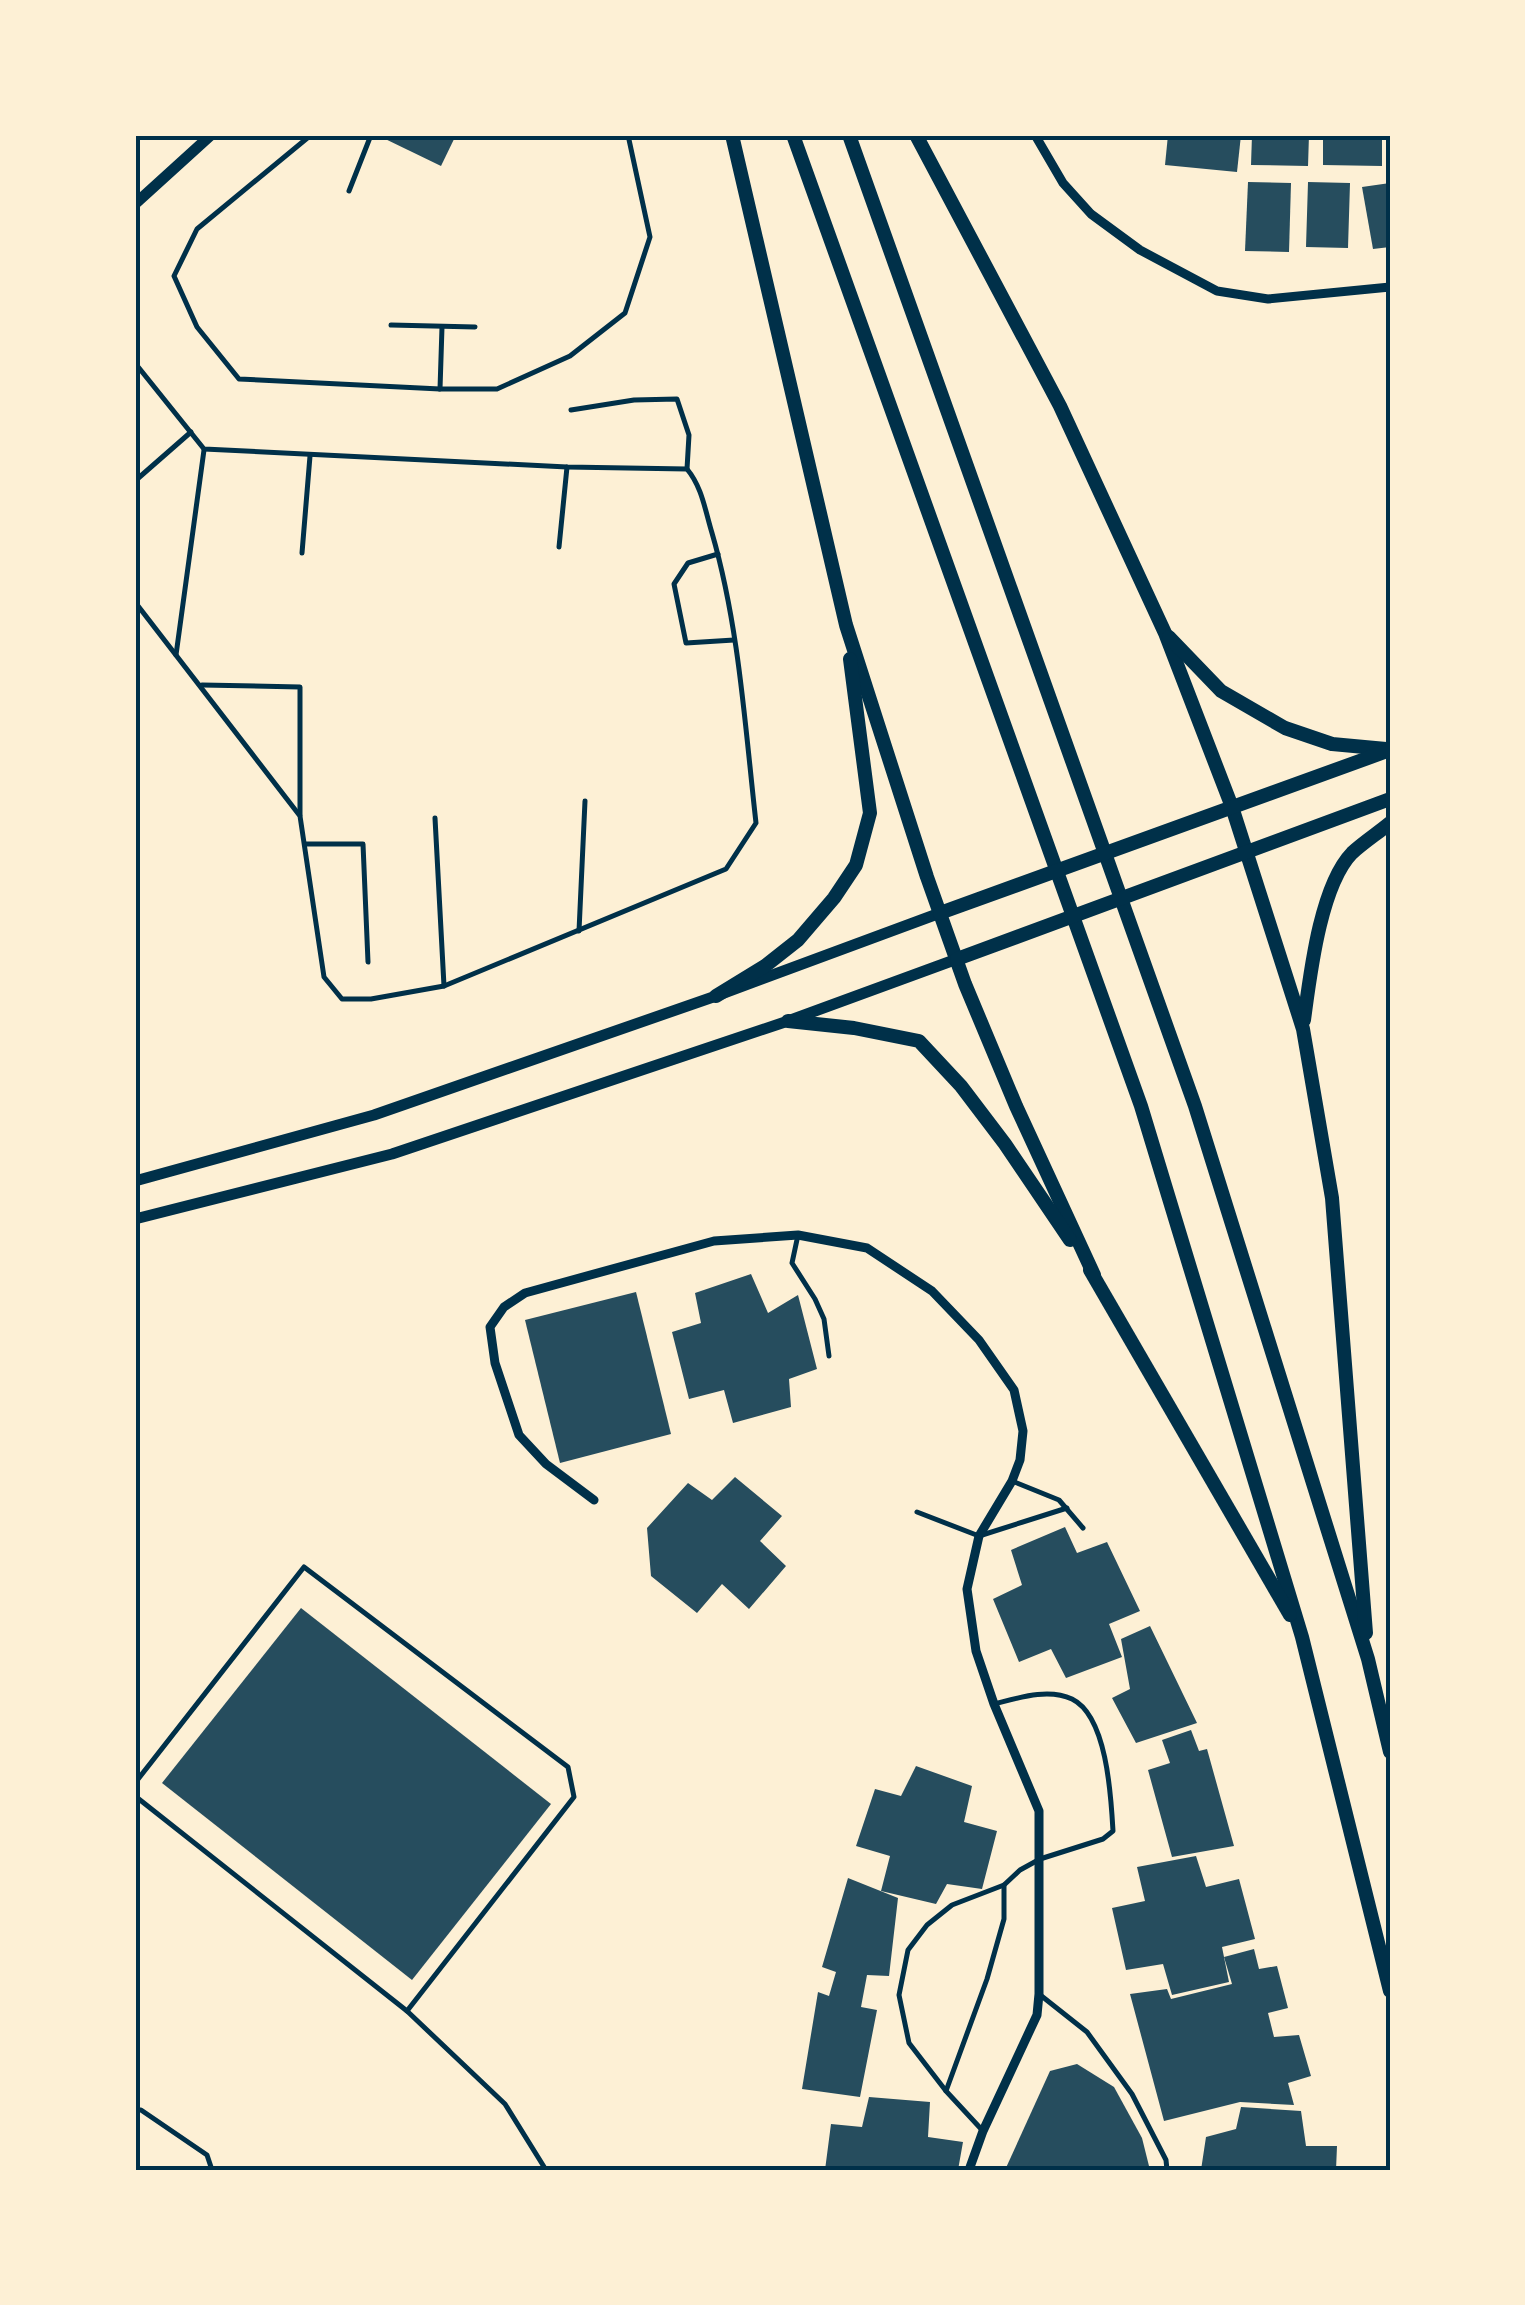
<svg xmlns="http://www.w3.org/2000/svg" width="1525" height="2305" font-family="Raleway,sans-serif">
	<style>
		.building { fill: #264d5e }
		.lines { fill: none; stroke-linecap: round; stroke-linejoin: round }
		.service { stroke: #003049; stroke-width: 5 }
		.minor { stroke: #003049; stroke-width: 9 }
		.tertiary { stroke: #003049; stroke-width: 11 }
		.primary { stroke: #003049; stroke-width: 14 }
		.neatline { fill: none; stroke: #003049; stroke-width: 4 }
	</style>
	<rect width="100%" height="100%" fill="#fdf0d5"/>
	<!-- building -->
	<g class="building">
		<path d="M377,135H456L441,166Z"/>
		<path d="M1168,135H1241L1237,172L1165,165Z"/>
		<path d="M1252,135H1309L1308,166L1251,165Z"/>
		<path d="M1323,135H1382V166L1323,165Z"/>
		<path d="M1248,182L1291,183L1289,252L1245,251Z"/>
		<path d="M1308,182L1350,183L1348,248L1306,247Z"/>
		<path d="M1390,183V247L1373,249L1362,187Z"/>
		<path d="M751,1274L768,1313L798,1295L817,1369L789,1379L791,1407L733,1423L724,1390L689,1399L672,1332L701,1323L695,1293Z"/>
		<path d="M636,1292L671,1434L560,1463L525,1320Z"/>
		<path d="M735,1477L782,1516L760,1541L786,1566L749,1609L722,1584L697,1613L651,1576L647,1528L688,1483L712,1500Z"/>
		<path d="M1065,1527L1077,1553L1107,1542L1140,1611L1109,1624L1122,1657L1066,1678L1051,1649L1019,1662L993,1599L1022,1585L1011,1550Z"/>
		<path d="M301,1608L551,1804L412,1980L162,1783Z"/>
		<path d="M1150,1626L1197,1723L1136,1743L1112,1698L1130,1689L1121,1639Z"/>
		<path d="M1191,1730L1199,1751L1207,1749L1234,1846L1172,1857L1148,1770L1170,1763L1162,1740Z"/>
		<path d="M916,1766L972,1786L964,1822L997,1831L982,1889L947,1884L936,1904L881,1891L890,1856L856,1846L875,1789L901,1796Z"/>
		<path d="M1196,1856L1206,1887L1239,1879L1255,1939L1222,1947L1229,1982L1172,1995L1163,1964L1126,1970L1112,1908L1145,1901L1137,1867Z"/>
		<path d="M848,1878L898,1898L889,1976L867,1975L861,2007L877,2010L860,2097L802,2089L818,1992L829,1996L836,1972L822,1967Z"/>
		<path d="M1254,1949L1259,1969L1277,1966L1288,2008L1268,2013L1274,2037L1299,2035L1311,2076L1288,2083L1294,2105L1240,2102L1164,2121L1130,1994L1167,1989L1171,1999L1232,1984L1224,1957Z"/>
		<path d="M1077,2064L1114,2087L1142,2138L1150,2170H1005L1050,2071Z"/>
		<path d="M869,2097L930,2102L928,2137L963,2142L958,2170H825L831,2124L862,2127Z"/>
		<path d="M1241,2107L1301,2111L1306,2146H1337L1336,2170H1201L1206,2137L1236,2129Z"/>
	</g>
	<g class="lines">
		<!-- service -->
		<g class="service">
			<path d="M311,135L197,229L174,276L197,327L239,379L440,389H497L570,356L625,313L650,237L628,135"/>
			<path d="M349,191L371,135"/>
			<path d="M391,325L475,327"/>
			<path d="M135,363L204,449L567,467L687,469C702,487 705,510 712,533C739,626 745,726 756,823L726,869L444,986L371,999H342L324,977L300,816L135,602"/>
			<path d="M440,389L442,327"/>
			<path d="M571,410L634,400L677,399L689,435L687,469"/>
			<path d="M135,481L191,432"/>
			<path d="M559,547L567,467"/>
			<path d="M302,553L310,456"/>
			<path d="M718,554L688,563L674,584L686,643L734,640"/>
			<path d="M176,655L204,450"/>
			<path d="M202,685L300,687V815"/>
			<path d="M435,818L444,986"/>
			<path d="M305,844H363L368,962"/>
			<path d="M579,931L585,801"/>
			<path d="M798,1235L792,1263L815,1299L824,1319L829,1356"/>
			<path d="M1012,1481L1059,1500L1083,1528"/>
			<path d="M917,1512L979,1536L1067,1508"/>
			<path d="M135,1783L304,1567L568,1767L574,1797L407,2011"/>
			<path d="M135,1796L407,2011L505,2104L546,2170"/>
			<path d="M1039,1994L1087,2032L1132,2094L1166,2160L1167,2170"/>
			<path d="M946,2091L987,1979L1004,1919V1885"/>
			<path d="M135,2110H141L207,2155L212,2170"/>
			<path d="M983,2131L946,2091L909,2043L899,1995L908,1950L927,1925L952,1905L1004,1885L1020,1870L1040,1859L1103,1839L1113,1831C1111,1796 1107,1716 1072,1699C1048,1688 1018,1698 994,1704"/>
		</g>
		<!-- minor -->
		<g class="minor">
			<path d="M1035,135L1063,183L1091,214L1140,250L1217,291L1268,299L1390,287"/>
			<path d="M594,1500L546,1464L519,1435L495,1363L490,1327L504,1307L525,1293L714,1241L798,1235L867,1248L932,1291L979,1340L1014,1390L1023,1431L1020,1460L1012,1481L979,1536L967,1589L976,1651L994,1704L1039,1811V1994L1037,2015L983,2131L969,2170"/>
		</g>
		<!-- tertiary -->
		<g class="tertiary">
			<path d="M135,204L211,135"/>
			<path d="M135,1181L374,1115L716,996L940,913"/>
			<path d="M135,1219L392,1154L788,1021L957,959"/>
		</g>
		<!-- primary -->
		<g class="primary">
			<path d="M732,135L846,625L927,877L965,984L1016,1106L1094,1275"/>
			<path d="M793,135L1141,1106L1302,1637L1390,1991"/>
			<path d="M849,135L1195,1106L1368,1659L1390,1752"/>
			<path d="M916,135L1060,406L1165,633L1232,807L1303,1029L1332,1198L1366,1633"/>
			<path d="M1169,637L1221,691L1285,728L1332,744L1386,749"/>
			<path d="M940,913L1390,750"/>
			<path d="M957,959L1390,799"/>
			<path d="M716,996L765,966L798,940L834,898L856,865L870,813L850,659"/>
			<path d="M1304,1020C1310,976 1320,886 1352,853C1364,842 1378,833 1390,823"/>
			<path d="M788,1021L854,1028L919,1041L961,1086L1005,1144L1070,1240"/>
			<path d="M1090,1270L1290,1615"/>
		</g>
	</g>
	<!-- border -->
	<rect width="1525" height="2305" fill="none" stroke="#fdf0d5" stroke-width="275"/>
	<rect x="138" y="138" width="1250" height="2030" class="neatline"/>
</svg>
